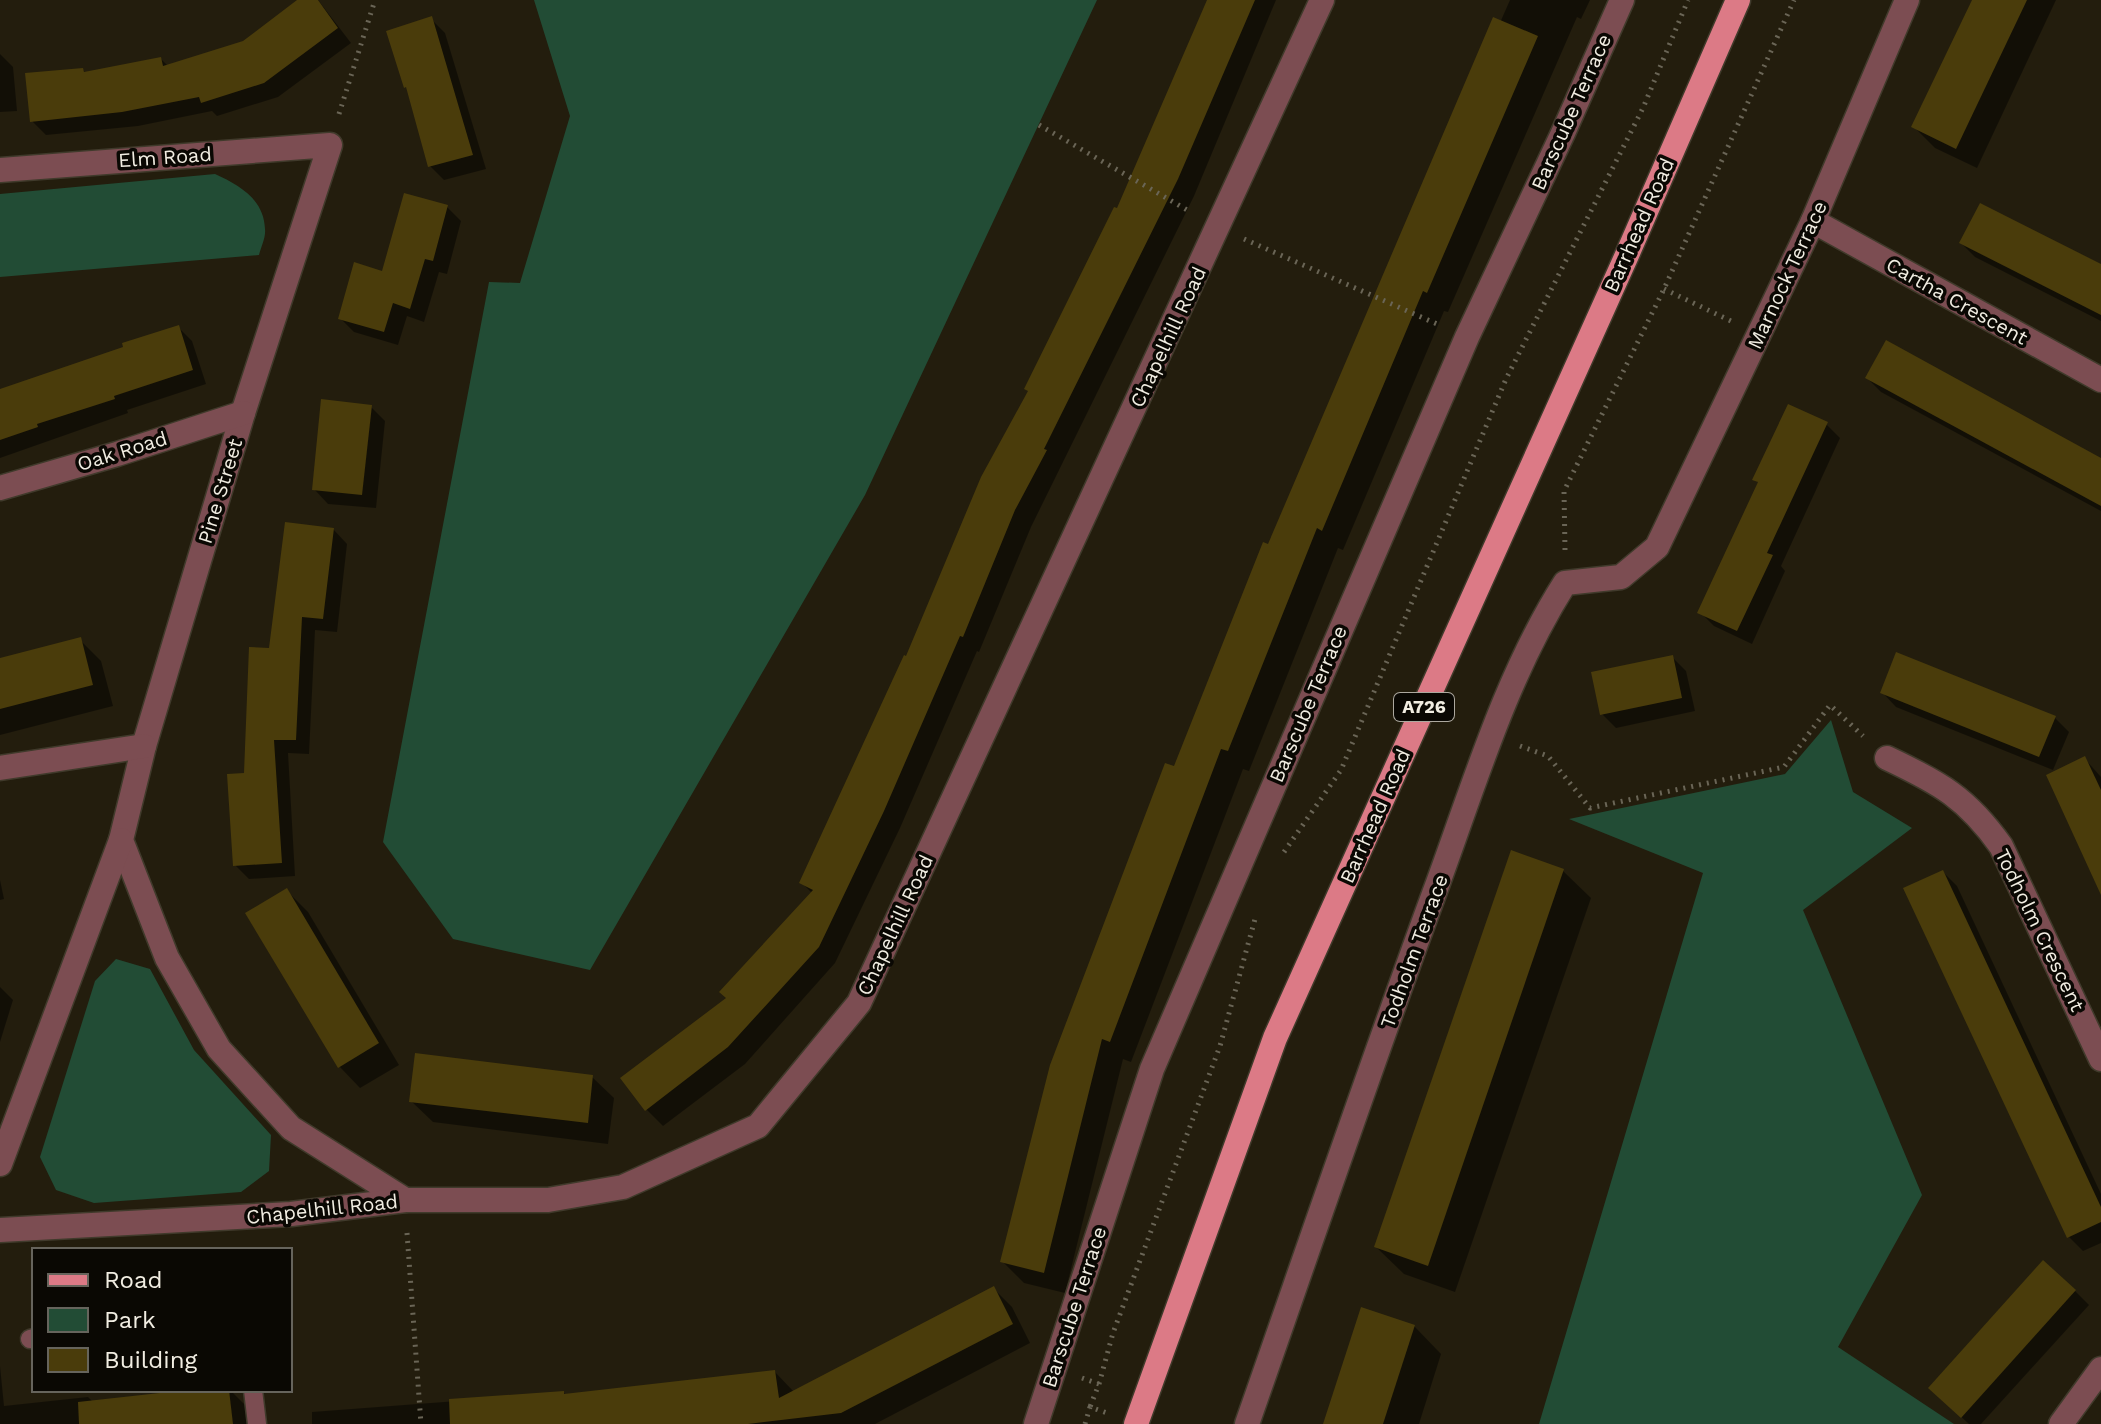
<svg xmlns="http://www.w3.org/2000/svg" width="2101" height="1424" font-family="'Work Sans',sans-serif">
	<style>
		.green { fill: #224c35 }
		.shadow { fill: #0007 }
		.building { fill: #4a3c0b }
		.lines { fill: none; stroke-linecap: round; stroke-linejoin: round }
		.lane-casing { stroke: #403a2b; stroke-width: 21 }
		.street-casing { stroke: #403a2b; stroke-width: 27 }
		.primary-casing { stroke: #403a2b; stroke-width: 27 }
		.path { stroke: #6a6556; stroke-width: 5; stroke-dasharray: 2 6; stroke-linecap: butt }
		.lane { stroke: #7c4d52; stroke-width: 18 }
		.street { stroke: #7c4d52; stroke-width: 24 }
		.primary { stroke: #dc7a86; stroke-width: 24 }
		.labels { text-anchor: middle; stroke-width: 7; stroke-linejoin: round; paint-order: stroke }
		.shield { fill: #0a0803; stroke: #aca89f; stroke-width: 2 }
		.shield-label { font-size: 18px; font-weight: bold; fill: #f1ede2 }
		.street-label { font-size: 20px; fill: #f1ede2; stroke: #0a0803 }
	</style>
	<rect width="100%" height="100%" fill="#231d0d"/>
	<!-- green -->
	<g class="green">
		<path d="M534,0H1097L865,495L590,970L453,939L383,842L489,282L520,283L570,116Z"/>
		<path d="M215,174C239,185 264,199 265,229C266,237 261,247 259,255L0,277V194Z"/>
		<path d="M1831,720L1853,792L1912,828L1803,910L1922,1195L1838,1347L1954,1424H1539L1703,873L1569,819L1785,774Z"/>
		<path d="M116,959L150,969L194,1050L271,1135L269,1171L241,1192L94,1203L56,1190L40,1157L95,981Z"/>
	</g>
	<!-- shadow -->
	<g class="shadow">
		<path d="M300,0H318L351,43L278,97L217,116L212,111L138,126L46,135L32,121L83,70L86,74L161,59L168,66L243,43Z"/>
		<path d="M1209,0H1276L1194,196L1031,527L979,652L977,651L900,828L835,963L745,1064L663,1126L646,1109L728,999L812,893L802,883L1030,392L1118,211Z"/>
		<path d="M1510,0H1590L1581,19L1577,17L1448,312L1444,311L1343,550L1338,548L1249,771L1243,769L1131,1062L1123,1059L1065,1293L1024,1283L1003,1262L1175,769L1269,547Z"/>
		<path d="M1974,0H2056L1977,168L1935,148L1914,127Z"/>
		<path d="M431,19L445,33L486,169L444,180L430,166Z"/>
		<path d="M0,54L13,67L17,111L0,112Z"/>
		<path d="M447,207L461,221L447,274L439,272L424,322L407,316L398,345L354,332L340,318Z"/>
		<path d="M1961,243L2101,267V321L1975,257Z"/>
		<path d="M178,327L192,341L206,384L127,410L128,413L0,458V391L126,348Z"/>
		<path d="M1867,378L2101,459V511L1881,392Z"/>
		<path d="M371,407L385,421L376,508L328,504L314,489Z"/>
		<path d="M1826,424L1840,438L1781,566L1785,571L1752,644L1714,626L1700,612L1760,484L1755,479Z"/>
		<path d="M333,529L347,544L337,632L315,630L309,754L288,753L295,876L249,879L235,865L246,775L271,650Z"/>
		<path d="M80,640L101,661L113,706L0,735V660Z"/>
		<path d="M1672,657L1686,671L1695,711L1616,728L1602,714Z"/>
		<path d="M1882,692L2055,718L2069,732L2053,770L1896,707Z"/>
		<path d="M2085,759L2101,777V890Z"/>
		<path d="M1563,871L1591,898L1455,1292L1404,1274L1376,1247Z"/>
		<path d="M1943,872L1957,886L2101,1194V1243L2083,1251L2069,1237Z"/>
		<path d="M0,880L4,899L0,900Z"/>
		<path d="M287,891L308,912L399,1065L360,1088L339,1066Z"/>
		<path d="M0,987L13,1000L0,1042Z"/>
		<path d="M592,1077L614,1098L608,1144L433,1122L411,1101Z"/>
		<path d="M993,1288L1012,1307L1030,1343L875,1424H312V1412L564,1393L566,1396L775,1372L794,1392Z"/>
		<path d="M2075,1291L2089,1305L1981,1424H1969L1945,1402Z"/>
		<path d="M1414,1326L1441,1354L1419,1424H1325Z"/>
		<path d="M0,1366L4,1406L88,1397L93,1402L205,1390H230L249,1409L251,1424H0Z"/>
	</g>
	<!-- building -->
	<g class="building">
		<path d="M297,0H318L338,28L264,83L201,103L199,97L122,112L30,122L25,73L83,68L84,72L161,57L163,66L243,41Z"/>
		<path d="M1207,0H1255L1178,179L1044,449L1047,450L1015,510L963,637L960,636L884,811L819,947L728,1047L645,1111L620,1078L726,998L719,992L813,890L799,883L904,655L906,656L981,477L1028,391L1024,389L1114,207L1117,208Z"/>
		<path d="M1972,0H2027L1956,149L1911,127Z"/>
		<path d="M432,16L473,155L428,167L406,87L404,88L386,31Z"/>
		<path d="M1493,17L1538,36L1427,293L1423,291L1322,531L1317,528L1228,751L1221,749L1110,1042L1102,1039L1044,1273L1000,1262L1050,1065L1165,763L1174,766L1263,542L1268,544Z"/>
		<path d="M404,193L448,205L433,261L425,259L410,309L393,303L384,332L338,319L354,262L382,271Z"/>
		<path d="M1980,203L2101,264V315L1959,243Z"/>
		<path d="M179,325L193,370L114,396L115,399L37,424L38,427L0,440V389L123,347L122,343Z"/>
		<path d="M1886,340L2101,458V506L1865,378Z"/>
		<path d="M321,399L372,405L362,495L312,490Z"/>
		<path d="M1788,404L1828,422L1767,553L1773,555L1737,631L1697,613L1758,482L1752,480Z"/>
		<path d="M285,522L334,528L323,619L302,617L296,740H274L282,863L233,866L227,774L244,773L249,647L269,648Z"/>
		<path d="M81,637L93,685L0,709V658Z"/>
		<path d="M1896,652L2056,716L2039,757L1880,693Z"/>
		<path d="M1673,655L1682,698L1600,715L1591,672Z"/>
		<path d="M2085,756L2101,790V895L2046,775Z"/>
		<path d="M1511,850L1564,869L1428,1266L1374,1247Z"/>
		<path d="M1943,870L2101,1207V1222L2067,1238L1903,888Z"/>
		<path d="M287,888L379,1043L338,1068L245,913Z"/>
		<path d="M415,1053L593,1075L588,1123L409,1102Z"/>
		<path d="M2043,1260L2076,1290L1961,1418L1928,1388Z"/>
		<path d="M994,1286L1013,1324L841,1413L748,1424H450L449,1399L564,1391V1394L775,1370L779,1398Z"/>
		<path d="M1361,1307L1415,1325L1383,1424H1323Z"/>
		<path d="M187,1390H229L233,1424H79L78,1402Z"/>
	</g>
	<g class="lines">
		<!-- lane casing -->
		<g class="lane-casing">
			<g id="lane">
				<path d="M30,1339L34,1338"/>
				<path d="M253,1390L257,1424"/>
			</g>
		</g>
		<!-- street casing -->
		<g class="street-casing">
			<g id="street">
				<path d="M0,170L330,145L243,413L144,746L121,840L167,958L219,1049L291,1128L405,1200"/>
				<path d="M1813,221L2101,380"/>
				<path d="M0,488L117,454L243,413"/>
				<path d="M1887,758C1940,783 1967,798 2001,846L2101,1059"/>
				<path d="M0,768L144,746"/>
				<path d="M0,1164L121,840"/>
				<path d="M0,1230L291,1214L405,1200H548L623,1187L758,1126L859,1003L1322,0"/>
				<path d="M1036,1424L1152,1069L1467,337L1563,133L1622,0"/>
				<path d="M1247,1424C1310,1244 1372,1062 1438,883C1475,782 1507,674 1565,583L1621,577L1657,547L1813,221L1907,0"/>
				<path d="M2061,1424L2101,1369"/>
			</g>
		</g>
		<!-- primary casing -->
		<g class="primary-casing">
			<path id="primary" d="M1136,1424L1275,1038L1627,255L1738,0"/>
		</g>
		<!-- path -->
		<g class="path">
			<path d="M339,114L375,0"/>
			<path d="M1039,125L1189,211"/>
			<path d="M1244,239L1437,324"/>
			<path d="M1664,289L1731,321"/>
			<path d="M1565,550L1564,491L1664,289L1794,0"/>
			<path d="M1520,746L1548,756L1590,808L1784,767L1830,705L1863,736"/>
			<path d="M1284,852L1341,770L1506,379L1643,108L1688,0"/>
			<path d="M407,1233L421,1424"/>
			<path d="M1082,1378L1099,1384L1090,1407"/>
			<path d="M1099,1384L1113,1333L1220,1046L1255,919"/>
			<path d="M1085,1424L1090,1407L1107,1413"/>
		</g>
		<!-- lane -->
		<use href="#lane" class="lane"/>
		<!-- street -->
		<use href="#street" class="street"/>
		<!-- primary -->
		<use href="#primary" class="primary"/>
	</g>
	<g class="labels">
		<!-- shield labels -->
		<rect class="shield" x="1394" y="693" width="60" height="28" rx="6"/>
		<g class="shield-label">
			<text x="1424" y="713">A726</text>
		</g>
		<!-- street labels -->
		<g class="street-label">
			<text transform="translate(1571 112) rotate(-66)" y="7">Barscube Terrace</text>
			<text transform="translate(165 157) rotate(-4)" y="7">Elm Road</text>
			<text transform="translate(1639 225) rotate(-66)" y="7">Barrhead Road</text>
			<text transform="translate(1787 275) rotate(-65)" y="7">Marnock Terrace</text>
			<text transform="translate(1957 301) rotate(29)" y="7">Cartha Crescent</text>
			<text transform="translate(1168 337) rotate(-65)" y="7">Chapelhill Road</text>
			<text transform="translate(122 451) rotate(-17)" y="7">Oak Road</text>
			<text transform="translate(220 491) rotate(-73)" y="7">Pine Street</text>
			<text transform="translate(1308 704) rotate(-67)" y="7">Barscube Terrace</text>
			<text transform="translate(1375 816) rotate(-66)" y="7">Barrhead Road</text>
			<text transform="translate(895 925) rotate(-65)" y="7">Chapelhill Road</text>
			<text transform="translate(2040 930) rotate(64)" y="7">Todholm Crescent</text>
			<text transform="translate(1414 951) rotate(-70)" y="7">Todholm Terrace</text>
			<text transform="translate(322 1209) rotate(-6)" y="7">Chapelhill Road</text>
			<text transform="translate(1074 1307) rotate(-72)" y="7">Barscube Terrace</text>
		</g>
	</g>
	<!-- legend -->
	<rect x="32" y="1248" width="260" height="144" fill="#0a0803" stroke="#66645c" stroke-width="2"/>
	<rect x="48" y="1274" width="40" height="12" fill="#dc7a86" stroke="#66645c" stroke-width="2"/>
	<text x="104" y="1288" font-size="24" fill="#f1ede2">Road</text>
	<rect x="48" y="1308" width="40" height="24" fill="#224c35" stroke="#66645c" stroke-width="2"/>
	<text x="104" y="1328" font-size="24" fill="#f1ede2">Park</text>
	<rect x="48" y="1348" width="40" height="24" fill="#4a3c0b" stroke="#66645c" stroke-width="2"/>
	<text x="104" y="1368" font-size="24" fill="#f1ede2">Building</text>
</svg>
